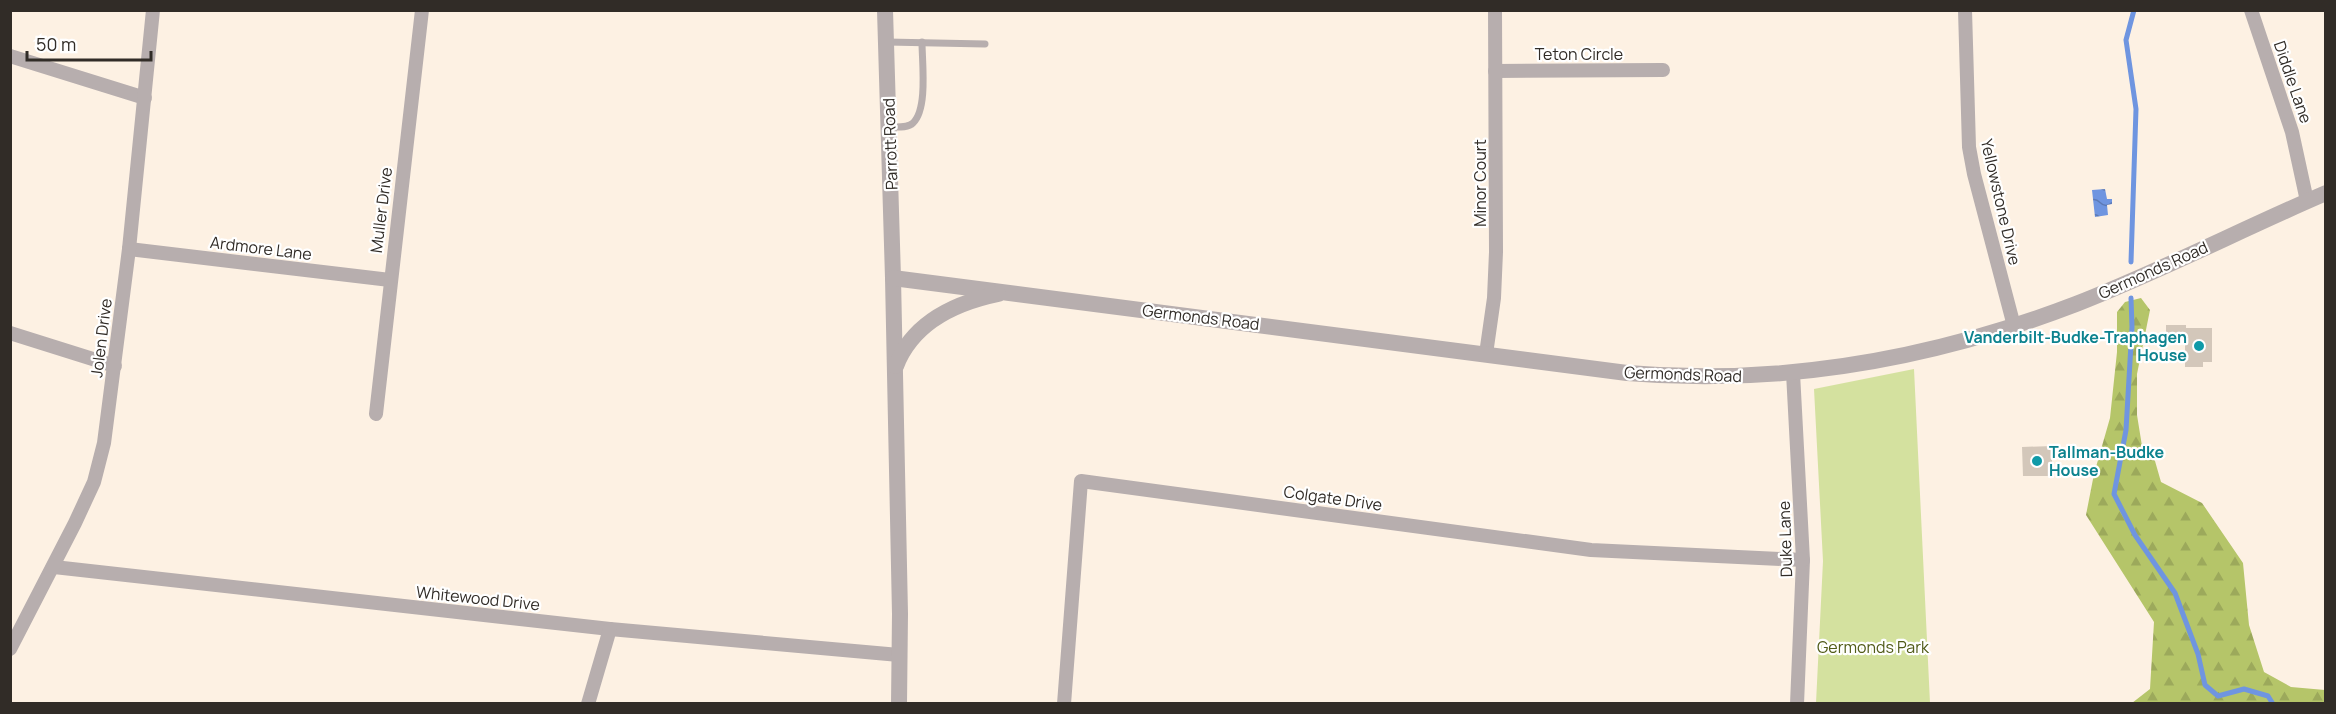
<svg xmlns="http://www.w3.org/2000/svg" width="2336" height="714" font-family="Manrope,sans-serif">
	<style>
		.forest { fill: url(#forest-firs) }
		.park { fill: #d4e19f }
		.water { fill: url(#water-waves) }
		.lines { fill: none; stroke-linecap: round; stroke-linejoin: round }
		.stream { stroke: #6f95e0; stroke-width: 5 }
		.building { fill: #d3c7ba }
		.service { stroke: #b7aeae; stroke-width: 7 }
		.minor { stroke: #b7aeae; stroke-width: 14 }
		.tertiary { stroke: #b7aeae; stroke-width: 16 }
		.culture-dot { fill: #0f9aa8; stroke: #fff; stroke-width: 2 }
		.labels { text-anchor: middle; stroke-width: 4.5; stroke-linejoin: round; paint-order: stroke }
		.street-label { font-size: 16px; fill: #312c27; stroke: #fff }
		.culture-label { font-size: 16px; font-weight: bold; fill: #0d838f; stroke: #fff; text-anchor: end }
		.park-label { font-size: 16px; fill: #515b18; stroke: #fff }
	</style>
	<defs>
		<pattern id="forest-firs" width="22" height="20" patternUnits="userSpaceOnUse" patternTransform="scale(1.5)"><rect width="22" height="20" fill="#b5c569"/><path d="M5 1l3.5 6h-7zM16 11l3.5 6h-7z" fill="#9ca95b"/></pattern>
		<pattern id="water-waves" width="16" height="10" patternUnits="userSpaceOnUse" patternTransform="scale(1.5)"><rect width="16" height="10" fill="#6f95e0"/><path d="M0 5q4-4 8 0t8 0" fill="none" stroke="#5c7ab6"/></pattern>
	</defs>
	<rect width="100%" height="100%" fill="#fdf1e3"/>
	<!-- forest -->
	<path class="forest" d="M2141,298L2150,310L2137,374V415L2142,446L2155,461L2161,482L2202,503L2243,563L2249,625L2264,672L2291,687L2325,690V703H2132L2150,689L2154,622L2086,515L2094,474L2110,418L2117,352V312L2125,302Z"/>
	<!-- park -->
	<path class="park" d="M1914,369L1930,703H1816L1823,561L1814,389Z"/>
	<!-- water -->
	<path class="water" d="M2105,189L2107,199H2112V204L2107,205L2108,215L2095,217L2092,190Z"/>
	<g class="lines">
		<!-- stream -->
		<g class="stream">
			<path d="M2131,262L2136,109L2126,40L2134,10"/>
			<path d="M2131,298L2132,327L2126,430L2114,494L2135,535L2175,593L2198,654L2205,685L2218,696L2244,689L2268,696L2273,704"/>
		</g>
	</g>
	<!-- building -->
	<g class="building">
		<path d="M2166,325H2186V328H2212V362H2203V367H2185V341H2166Z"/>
		<path d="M2052,446V476H2023L2022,447Z"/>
	</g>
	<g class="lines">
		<!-- service -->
		<g class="service">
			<path d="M887,42L985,44"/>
			<path d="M890,127C898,127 908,128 913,123C928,109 922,62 922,42"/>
		</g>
		<!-- minor -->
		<g class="minor">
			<path d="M1965,10L1969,147L1974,174L2014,326"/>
			<path d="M2251,10L2292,132L2307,201"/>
			<path d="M10,56L145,98"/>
			<path d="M1495,71L1663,70"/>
			<path d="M129,249L390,280"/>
			<path d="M10,333L115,366"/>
			<path d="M1486,354L1494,298L1496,252L1495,10"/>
			<path d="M1793,373L1803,560L1797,704"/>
			<path d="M376,414L422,10"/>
			<path d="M54,567L610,629L899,655"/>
			<path d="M10,649L75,523L94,482L104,443L129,249L153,10"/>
			<path d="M588,704L610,629"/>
			<path d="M1064,704L1081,481L1591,550L1803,560"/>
		</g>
		<!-- tertiary -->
		<g class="tertiary">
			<path d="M885,10L893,278L900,614L899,704"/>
			<path d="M893,278L1627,373C1781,386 1933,359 2076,304C2161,271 2242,229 2326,193"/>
			<path d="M896,366C913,322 955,303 998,294"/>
		</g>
	</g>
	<!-- markers -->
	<g class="culture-dot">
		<circle cx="2199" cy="346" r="6"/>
		<circle cx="2037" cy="461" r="6"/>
	</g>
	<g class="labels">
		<!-- street labels -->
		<g class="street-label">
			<text x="1579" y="60">Teton Circle</text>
			<text transform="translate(2293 82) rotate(71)" y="6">Diddle Lane</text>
			<text transform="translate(890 144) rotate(-92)" y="6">Parrott Road</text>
			<text transform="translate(1480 183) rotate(-90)" y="6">Minor Court</text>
			<text transform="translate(2001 202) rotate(77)" y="6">Yellowstone Drive</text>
			<text transform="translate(381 210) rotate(-83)" y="6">Muller Drive</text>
			<text transform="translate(261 248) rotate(7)" y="6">Ardmore Lane</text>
			<text transform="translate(2153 270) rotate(-24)" y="6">Germonds Road</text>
			<text transform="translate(1201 317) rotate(7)" y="6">Germonds Road</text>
			<text transform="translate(101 338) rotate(-83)" y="6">Jolen Drive</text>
			<text transform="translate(1683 374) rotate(2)" y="6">Germonds Road</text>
			<text transform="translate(1333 498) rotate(8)" y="6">Colgate Drive</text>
			<text transform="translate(1785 539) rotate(-92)" y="6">Duke Lane</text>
			<text transform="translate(478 598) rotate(6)" y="6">Whitewood Drive</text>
		</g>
		<!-- culture labels -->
		<g class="culture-label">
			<text x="2187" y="343">Vanderbilt-Budke-Traphagen<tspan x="2187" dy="18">House</tspan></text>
			<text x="2049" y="458" text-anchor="start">Tallman-Budke<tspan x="2049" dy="18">House</tspan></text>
		</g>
		<!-- park labels -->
		<g class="park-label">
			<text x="1873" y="653">Germonds Park</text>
		</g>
	</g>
	<!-- border -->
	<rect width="2336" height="714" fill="none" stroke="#312c27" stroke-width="24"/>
	<!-- scale -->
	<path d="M27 51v9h124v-9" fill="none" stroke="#312c27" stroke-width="3"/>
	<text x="36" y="51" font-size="18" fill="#312c27" stroke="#ffffff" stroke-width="4.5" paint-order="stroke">50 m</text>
</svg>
